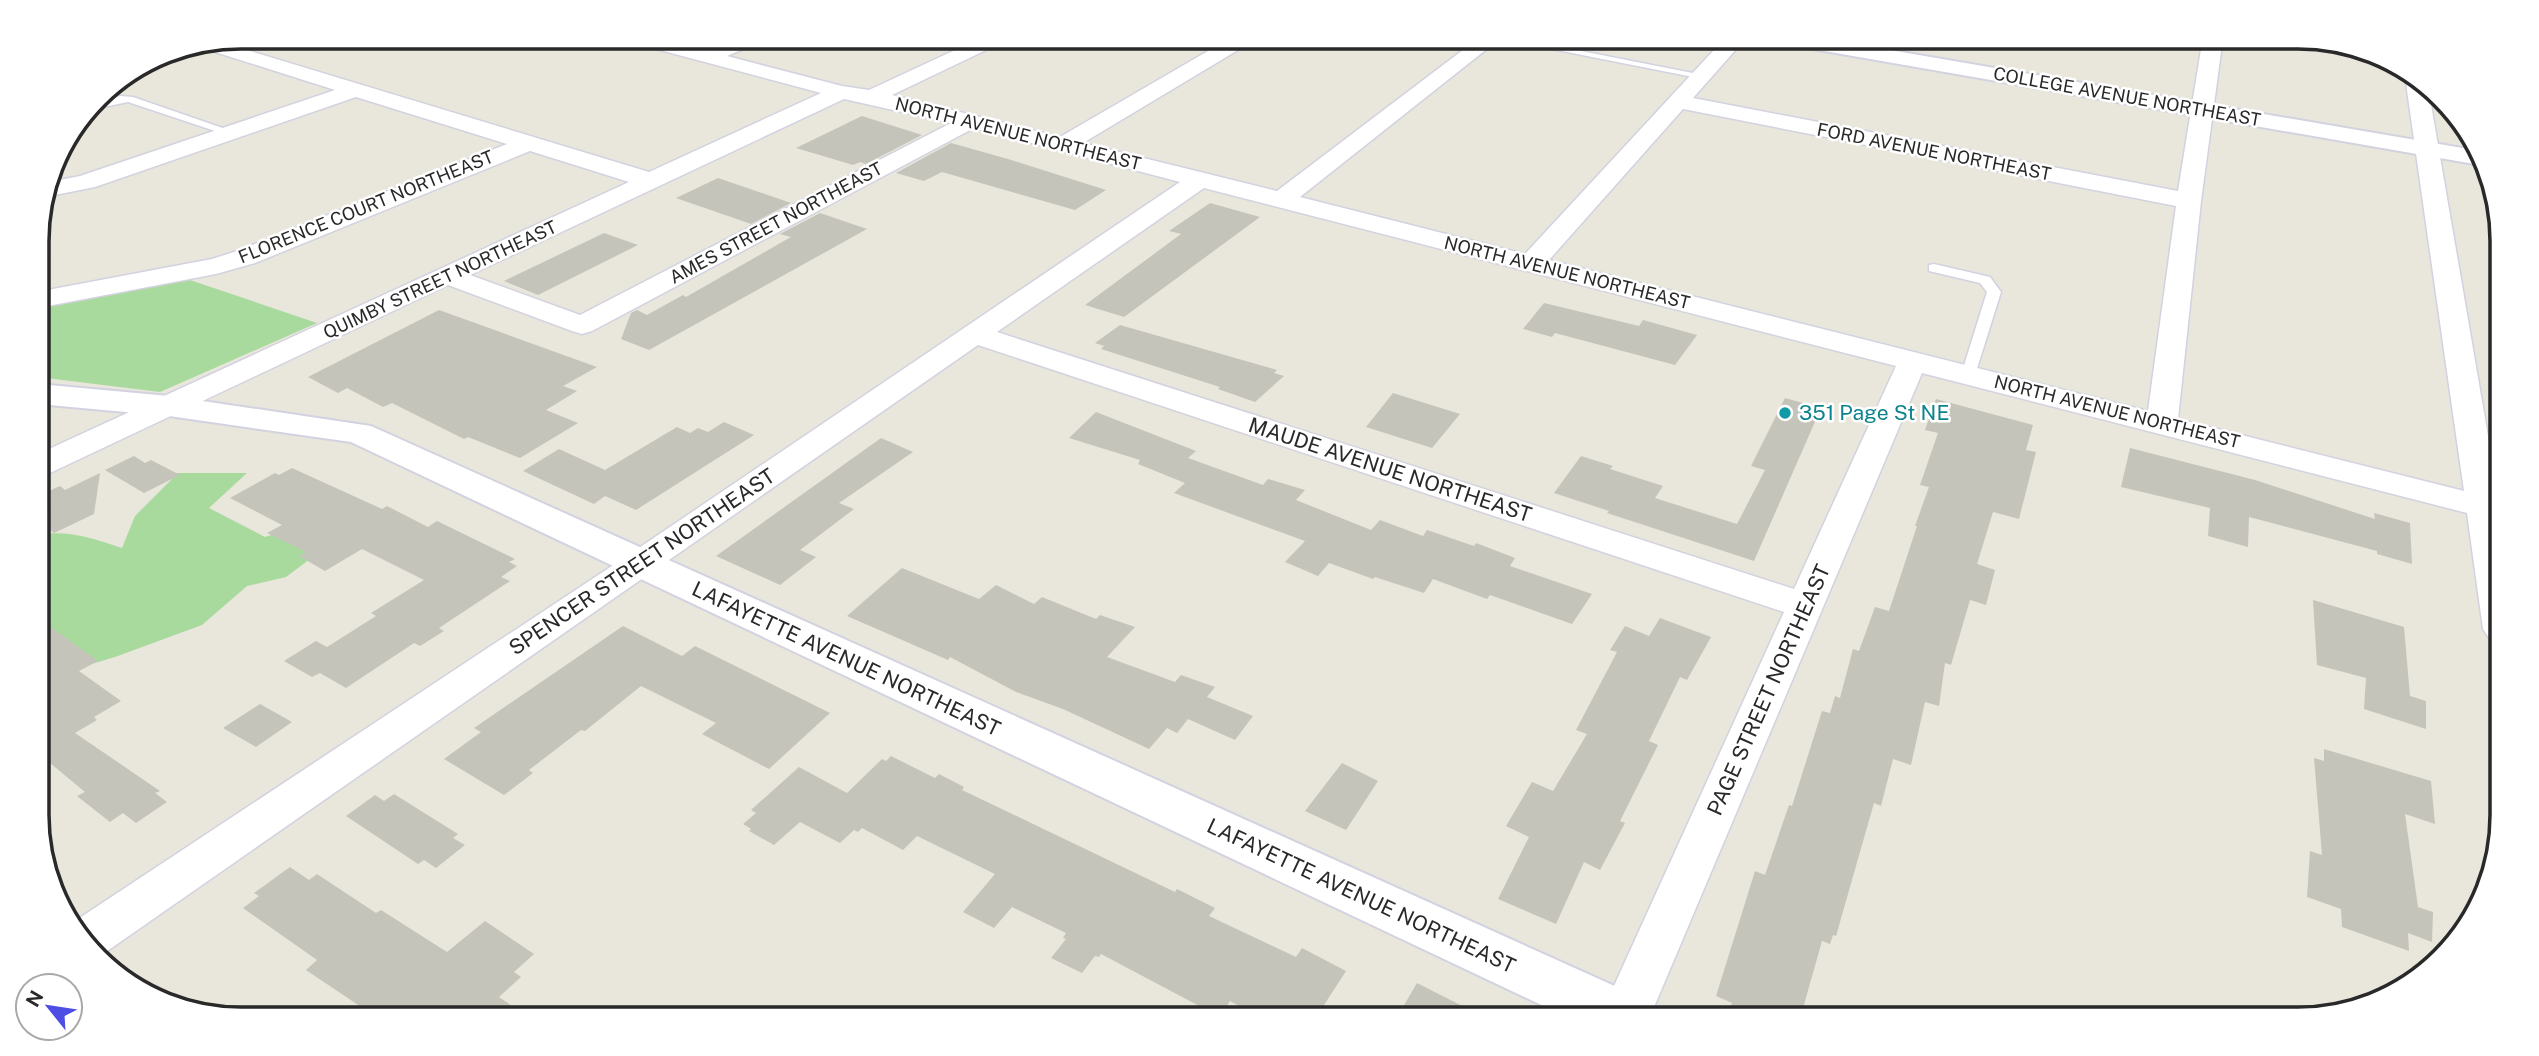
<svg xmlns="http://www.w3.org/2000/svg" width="2539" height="1056" font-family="'Public Sans',sans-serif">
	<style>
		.green { fill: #a8da9e }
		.building { fill: #c5c4bb }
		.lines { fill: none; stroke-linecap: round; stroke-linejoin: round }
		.lane-casing { stroke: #d2d2e0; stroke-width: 3 }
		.street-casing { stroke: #d2d2e0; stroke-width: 3 }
		.secondary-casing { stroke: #d2d2e0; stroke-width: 4 }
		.lane { fill: #fff; fill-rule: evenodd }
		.street { fill: #fff; fill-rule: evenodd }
		.secondary { fill: #fff; fill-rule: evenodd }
		.culture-dot { fill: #0f9aa8; stroke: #fff; stroke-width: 2.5 }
		.labels { text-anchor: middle; stroke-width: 5; stroke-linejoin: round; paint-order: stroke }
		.far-street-label { font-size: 18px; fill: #292929; stroke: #fff }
		.culture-label { font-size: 21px; fill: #0d838f; stroke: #fff; text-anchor: start }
		.street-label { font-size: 21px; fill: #292929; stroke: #fff }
		.rim { fill: none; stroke: #292929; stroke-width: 3.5 }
	</style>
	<rect width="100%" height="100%" fill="#e9e6dc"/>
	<!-- green -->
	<g class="green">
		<path d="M184,278L317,323L160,392L38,377L37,309Z"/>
		<path d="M178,473H247L209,508L265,537L344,511L366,517L286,577L247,586L202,625L115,657L38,680V573L42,570L38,567V535C66,529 96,539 122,548L135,516Z"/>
	</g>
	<!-- building -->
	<g class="building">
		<path d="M862,116L922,135L866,164L860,162L853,165L796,148Z"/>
		<path d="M951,143L1008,159L1106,190L1075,210L942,172L924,181L896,173Z"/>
		<path d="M718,178L791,203L751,224L676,198Z"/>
		<path d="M1210,203L1260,217L1124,317L1085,305L1181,234L1169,231Z"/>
		<path d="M820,213L867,229L649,350L621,339L631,313L637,310L647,315L683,295L686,297L791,237L780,234Z"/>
		<path d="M604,233L638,245L538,295L504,281Z"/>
		<path d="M1544,303L1639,326L1643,320L1697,335L1675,365L1555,333L1552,337L1523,329Z"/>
		<path d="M439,310L597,367L563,386L577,391L546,410L578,423L520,458L468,437L464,439L392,403L383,407L347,388L338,393L308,377Z"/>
		<path d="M1120,325L1277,370L1274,373L1284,376L1255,402L1218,389L1220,387L1101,349L1104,346L1095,343Z"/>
		<path d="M1393,393L1460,414L1432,448L1366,427Z"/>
		<path d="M1785,398L1821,408L1754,561L1607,513L1609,511L1554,493L1581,456L1613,466L1610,469L1663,486L1655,498L1737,524L1765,470L1751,466Z"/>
		<path d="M1936,399L2033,425L2026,450L2036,452L2019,519L1993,512L1977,564L1995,570L1986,605L1970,600L1951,665L1945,663L1939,706L1925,702L1911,765L1893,759L1881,806L1874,803L1836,936L1833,935L1830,944L1822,941L1800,1019H1727L1732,1003L1716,996L1755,871L1765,875L1789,805L1792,806L1822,711L1830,713L1835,696L1840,698L1853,649L1859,651L1875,607L1889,611L1917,526H1915L1929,487L1920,485L1938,433L1925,430Z"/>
		<path d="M1096,412L1196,451L1188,458L1263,485L1268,479L1305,490L1296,500L1371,530L1380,520L1423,536L1427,530L1474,546L1476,543L1515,558L1510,566L1592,594L1572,624L1490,595L1487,599L1433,579L1424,593L1375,577L1373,579L1329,563L1318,576L1285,562L1305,541L1174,493L1185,483L1138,464L1140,460L1069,438Z"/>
		<path d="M724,422L754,435L636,510L605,496L594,504L523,471L559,449L605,470L677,427L690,433L698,428L708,432Z"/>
		<path d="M881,438L913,452L839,503L854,509L800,550L816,557L780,585L716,556Z"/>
		<path d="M2130,448L2255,480L2375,519L2374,513L2410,523L2412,564L2377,554V551L2249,517L2248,547L2208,536L2210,508L2121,487Z"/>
		<path d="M134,456L145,463L151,460L180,475L144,493L105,470Z"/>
		<path d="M292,468L382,509L387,506L428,527L437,521L515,559L509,562L517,566L501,577L510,581L439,628L444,631L420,646L414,643L346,688L320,673L312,677L284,661L316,641L327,647L376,616L371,613L424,580L362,549L325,571L299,556L306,552L267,533L282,525L230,498L275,473L279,475Z"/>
		<path d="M100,473L94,514L54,533L38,521V496L60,486L65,490Z"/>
		<path d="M902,568L979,599L996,585L1034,604L1042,597L1096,619L1100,615L1135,627L1107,657L1175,682L1181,675L1215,687L1207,697L1253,716L1235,740L1188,719L1177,733L1167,728L1149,749L1063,709L1016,692L950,657L948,660L847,616Z"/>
		<path d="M2313,600L2404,627L2410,696L2426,701V729L2364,709L2366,678L2317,665Z"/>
		<path d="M38,618L98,661L79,671L121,701L94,717L97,720L75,733L160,791L155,793L167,802L136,823L123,813L110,822L77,796L85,792L38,753Z"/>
		<path d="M1660,618L1711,637L1687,680L1680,677L1649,741L1658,745L1620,821L1625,823L1600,870L1584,862L1556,924L1498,899L1529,837L1506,826L1532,782L1553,791L1587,734L1576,730L1617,652L1610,650L1625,626L1649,636Z"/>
		<path d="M623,626L682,656L695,646L830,713L769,769L702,734L716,723L641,686L585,731L581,730L529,770L533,773L504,795L444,759L481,732L474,728Z"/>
		<path d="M260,704L292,722L256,747L223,728Z"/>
		<path d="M2324,749L2431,781L2435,824L2405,814L2418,907L2433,912L2432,942L2408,933L2409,951L2342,927L2341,909L2307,897L2310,851L2322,855L2314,758L2324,761Z"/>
		<path d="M891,756L935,778L939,774L964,787L962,790L1175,892L1177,889L1215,908L1209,916L1296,957L1302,948L1346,971L1315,1019H1264L1230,1001L1220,1017L1101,954L1099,957L1095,956L1082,973L1051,958L1066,939L1063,938L1066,933L1012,907L994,928L963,912L995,874L917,836L903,850L862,828L858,832L854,830L840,843L800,822L774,845L749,831L751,829L743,824L756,813L751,810L799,767L847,793L882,759L886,761Z"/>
		<path d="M1342,763L1378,781L1346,830L1305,811Z"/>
		<path d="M394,794L458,834L453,838L465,845L436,868L424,860L418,864L346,816L375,795L384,801Z"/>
		<path d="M290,867L309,880L317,874L376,913L381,910L447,952L485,921L534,954L514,972L521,977L499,997L531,1019H379L306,970L317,960L243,908L259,896L254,893Z"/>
		<path d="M1417,983L1488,1019H1396Z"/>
	</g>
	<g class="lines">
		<!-- lane casing -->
		<g class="lane-casing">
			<g id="lane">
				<path d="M1491,37H1510L1708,76L1703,79Z"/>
				<path d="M120,96L133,97L237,133L227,135L128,102L89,110L94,103Z"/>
				<path d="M1934,264L1990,277L2001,292L1974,378L1969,380L1961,375L1987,292L1980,283L1929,271V265Z"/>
			</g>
		</g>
		<!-- street casing -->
		<g class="street-casing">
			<path id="street" d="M623,37H655L705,50L738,37H765L762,41L727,56L842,86L869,90L983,37H1008L1005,41L892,95L1060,137L1232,37H1256L1253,41L1083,143L1277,191L1480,37H1502L1300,197L1525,254L1726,37H1747L1693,98L2178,191L2203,37H2223L2201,201L2178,419L2464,491L2406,83L2410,78L2429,93L2499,500H2501L2502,642L2489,638L2483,629L2467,513L1922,373L1649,1019H1599L1784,612L978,345L100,956L79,940L72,923L627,556L1180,182L974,128L592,331L582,334L572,331L448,285L50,473L38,476V454L629,182L530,151L255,263L216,274L37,308V292L212,259L237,251L507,144L356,97L95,187L45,197L49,182L80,176L335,90L196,46L217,41L649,172L821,93L626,41ZM844,99L951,123L580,315L470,275ZM1683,109L2176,206L2148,411L1549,260ZM1204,188L1896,366L1794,589L997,332Z"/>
		</g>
		<!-- secondary casing -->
		<g class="secondary-casing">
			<g id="secondary">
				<path d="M1767,37H1814L2474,150L2480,165L1778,43L1770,42Z"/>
				<path d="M38,384L169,396L371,426L1648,1001L1656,1019H1571L351,442L169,416L38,404Z"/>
			</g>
		</g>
		<!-- lane -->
		<use href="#lane" class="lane"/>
		<!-- street -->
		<use href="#street" class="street"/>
		<!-- secondary -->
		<use href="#secondary" class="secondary"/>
	</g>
	<!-- markers -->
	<circle class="culture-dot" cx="1785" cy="413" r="7"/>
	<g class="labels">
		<!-- far-street labels -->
		<g class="far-street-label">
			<text transform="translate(2127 97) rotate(10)" y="6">COLLEGE AVENUE NORTHEAST</text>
			<text transform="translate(1018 134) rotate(14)" y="6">NORTH AVENUE NORTHEAST</text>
			<text transform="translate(1934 152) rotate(11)" y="6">FORD AVENUE NORTHEAST</text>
			<text transform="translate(366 207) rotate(-22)" y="6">FLORENCE COURT NORTHEAST</text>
			<text transform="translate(776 223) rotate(-28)" y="6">AMES STREET NORTHEAST</text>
			<text transform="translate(1567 273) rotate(14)" y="6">NORTH AVENUE NORTHEAST</text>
			<text transform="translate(440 280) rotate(-25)" y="6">QUIMBY STREET NORTHEAST</text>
			<text transform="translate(2117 412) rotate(14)" y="6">NORTH AVENUE NORTHEAST</text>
		</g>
		<!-- culture labels -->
		<g class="culture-label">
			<text x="1799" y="420">351 Page St NE</text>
		</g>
		<!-- street labels -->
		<g class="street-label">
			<text transform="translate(1390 470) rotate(18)" y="7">MAUDE AVENUE NORTHEAST</text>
			<text transform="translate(642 562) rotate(-34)" y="7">SPENCER STREET NORTHEAST</text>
			<text transform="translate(846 659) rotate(25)" y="7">LAFAYETTE AVENUE NORTHEAST</text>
			<text transform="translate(1769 690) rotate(-66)" y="7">PAGE STREET NORTHEAST</text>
			<text transform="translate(1361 896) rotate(25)" y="7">LAFAYETTE AVENUE NORTHEAST</text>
		</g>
	</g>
	<!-- crop -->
	<path d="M0 0H2539V1056H0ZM241 49H2298A192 192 0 0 1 2490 241V815A192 192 0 0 1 2298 1007H241A192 192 0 0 1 49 815V241A192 192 0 0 1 241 49Z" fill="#fff" fill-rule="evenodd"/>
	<path class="rim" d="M241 49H2298A192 192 0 0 1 2490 241V815A192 192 0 0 1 2298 1007H241A192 192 0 0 1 49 815V241A192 192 0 0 1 241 49Z"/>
	<!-- north arrow -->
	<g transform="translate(49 1007) rotate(300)"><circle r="33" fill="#ffffff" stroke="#a9a9a9" stroke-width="2"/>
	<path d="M0-5L12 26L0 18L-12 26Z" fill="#4e4ee4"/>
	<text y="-10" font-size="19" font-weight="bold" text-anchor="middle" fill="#292929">N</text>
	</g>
</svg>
